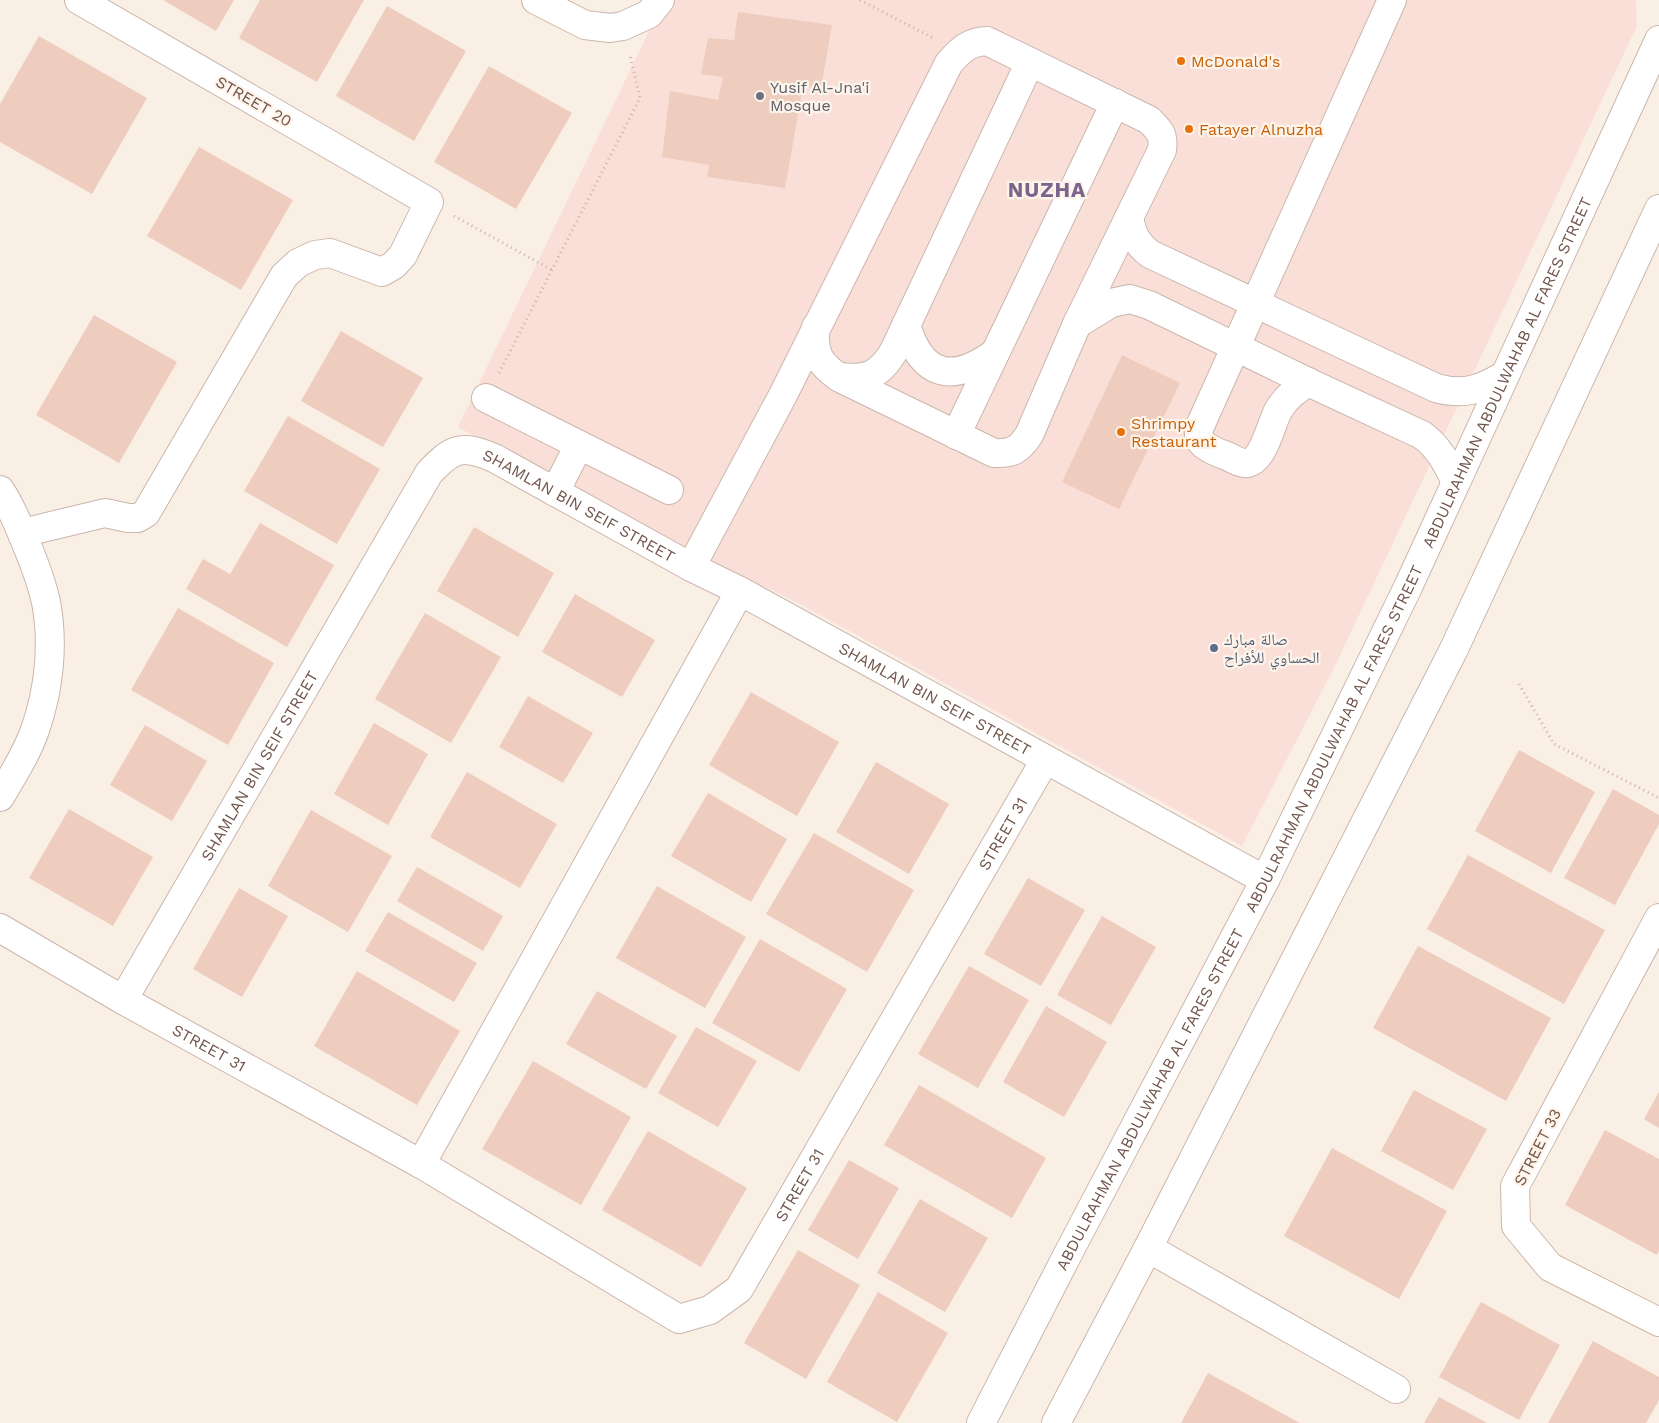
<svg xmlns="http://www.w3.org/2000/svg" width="1659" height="1423" font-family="'Work Sans','Noto Naskh Arabic',sans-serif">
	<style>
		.commercial { fill: #fadfd9 }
		.building { fill: #eeccbe }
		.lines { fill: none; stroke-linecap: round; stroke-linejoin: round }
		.minor-casing { stroke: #cbb6ac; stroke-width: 30 }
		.path { stroke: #d2afa2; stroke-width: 3; stroke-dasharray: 1 4; stroke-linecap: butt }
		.minor { stroke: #fff; stroke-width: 28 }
		.food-dot { fill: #e8710a; stroke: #fef4ea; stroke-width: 2 }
		.worship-dot { fill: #6b7280; stroke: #fef4ea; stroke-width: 2 }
		.service-dot { fill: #5c6f8a; stroke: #fef4ea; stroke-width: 2 }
		.labels { text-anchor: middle; stroke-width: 4.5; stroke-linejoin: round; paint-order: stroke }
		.food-label { font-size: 16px; fill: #c56008; stroke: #fef4ea; text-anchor: start }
		.worship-label { font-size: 16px; fill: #5b616d; stroke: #fef4ea; text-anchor: start }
		.street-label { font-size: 16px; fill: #71554c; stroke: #fef4ea }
		.service-label { font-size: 16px; fill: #4e5e75; stroke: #fef4ea; text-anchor: start }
		.district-label { font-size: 21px; font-weight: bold; letter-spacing: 1px; fill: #7a648d; stroke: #fef4ea }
	</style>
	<rect width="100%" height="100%" fill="#faefe5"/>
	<!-- commercial -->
	<path class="commercial" d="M664,0H1636L1637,26L1334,668L1242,846L800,604L579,496L458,427Z"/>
	<!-- building -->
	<g class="building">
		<path d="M163,0H234L216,31Z"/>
		<path d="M260,0H364L317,82L239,38Z"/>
		<path d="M387,6L466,51L414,141L336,96Z"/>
		<path d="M738,12L832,25L821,88L803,87L785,188L707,177L709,165L662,157L670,91L718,100L723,77L701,74L708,38L734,40Z"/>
		<path d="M39,36L147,98L92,194L0,142V104Z"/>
		<path d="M489,66L572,113L516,209L434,162Z"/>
		<path d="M199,147L293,200L241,290L147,236Z"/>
		<path d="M94,315L177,362L119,463L36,415Z"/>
		<path d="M341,331L423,378L383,447L301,401Z"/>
		<path d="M1122,355L1180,383L1119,509L1062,482Z"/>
		<path d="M288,416L380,469L337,544L244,491Z"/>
		<path d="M260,523L334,565L287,647L186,589L203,559L230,574Z"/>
		<path d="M474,527L554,573L518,637L437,591Z"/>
		<path d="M575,594L655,640L622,697L542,652Z"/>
		<path d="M178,608L274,663L228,745L131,690Z"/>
		<path d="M425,613L501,657L451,743L375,699Z"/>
		<path d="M751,692L839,742L797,816L709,765Z"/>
		<path d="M528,696L593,733L563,783L499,747Z"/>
		<path d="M374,723L428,754L388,825L334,794Z"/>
		<path d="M145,725L207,761L172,821L110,785Z"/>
		<path d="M1519,750L1595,792L1551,873L1475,831Z"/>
		<path d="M876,762L949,804L909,874L836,832Z"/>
		<path d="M467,772L557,824L520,888L430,837Z"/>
		<path d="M1613,789L1659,815V824L1615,905L1564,878Z"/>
		<path d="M708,793L787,839L751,902L671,856Z"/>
		<path d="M69,809L153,857L113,926L29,878Z"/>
		<path d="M311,810L392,856L348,932L268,886Z"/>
		<path d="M814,833L914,890L867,972L766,914Z"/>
		<path d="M1468,855L1605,930L1564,1004L1427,929Z"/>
		<path d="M417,867L503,916L483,951L397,901Z"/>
		<path d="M1028,878L1085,910L1041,986L984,954Z"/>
		<path d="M657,886L746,937L705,1008L616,958Z"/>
		<path d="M239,888L288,916L242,997L193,969Z"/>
		<path d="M388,912L477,963L454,1002L365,951Z"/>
		<path d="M1102,916L1156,947L1111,1025L1057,995Z"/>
		<path d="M760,939L847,989L799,1072L712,1023Z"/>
		<path d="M1418,946L1551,1018L1506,1101L1373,1028Z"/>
		<path d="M969,966L1029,1000L978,1088L918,1054Z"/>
		<path d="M357,971L460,1031L417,1105L314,1046Z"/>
		<path d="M597,991L677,1036L646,1089L566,1044Z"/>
		<path d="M1046,1006L1107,1042L1064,1117L1003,1082Z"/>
		<path d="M696,1027L757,1061L718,1127L658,1093Z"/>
		<path d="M533,1061L631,1117L581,1205L482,1149Z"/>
		<path d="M919,1085L1046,1158L1012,1218L884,1145Z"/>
		<path d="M1414,1090L1487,1129L1453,1190L1381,1151Z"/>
		<path d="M1659,1092V1128L1644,1119Z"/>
		<path d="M1605,1130L1659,1159V1251L1657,1255L1565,1205Z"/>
		<path d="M648,1131L747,1188L701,1267L602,1210Z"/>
		<path d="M1332,1148L1447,1211L1399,1299L1284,1236Z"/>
		<path d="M849,1160L899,1188L858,1259L808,1230Z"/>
		<path d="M920,1199L988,1238L945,1312L877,1273Z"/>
		<path d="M798,1250L860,1285L806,1379L744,1343Z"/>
		<path d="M878,1292L948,1333L897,1422L827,1382Z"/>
		<path d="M1481,1302L1560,1345L1519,1420L1439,1377Z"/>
		<path d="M1593,1341L1659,1377V1400L1646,1423H1548Z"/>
		<path d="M1208,1373L1300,1423H1181Z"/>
		<path d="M1439,1397L1487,1423H1424Z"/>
	</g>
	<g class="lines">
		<!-- minor casing -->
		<g class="minor-casing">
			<g id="minor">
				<path d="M536,0L585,25L610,28L623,26L649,14L660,0"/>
				<path d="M1129,217C1132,234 1136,243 1150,254L1436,388C1465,396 1481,389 1505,375"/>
				<path d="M1077,324L1111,303L1130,299L1149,305L1308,382L1422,435C1439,447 1447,464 1456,482"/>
				<path d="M906,325C922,377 952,384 995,353"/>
				<path d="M839,377C867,380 879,376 894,351L1030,62"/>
				<path d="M1308,382C1296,390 1285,398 1278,411C1271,424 1264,459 1248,463C1241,464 1233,459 1227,456C1221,454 1214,451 1209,448C1200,443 1197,437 1200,426L1392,0"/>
				<path d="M486,398L669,490"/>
				<path d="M956,435L1115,103"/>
				<path d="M0,490C12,507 20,529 28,548C35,565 42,584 46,602C54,644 49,690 35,730C27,753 13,775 0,797"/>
				<path d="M555,492L579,445"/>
				<path d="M22,533L105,513L128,518H138L146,513L284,276L298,263L315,255L330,253L382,272L394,265L403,255L429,202L79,0"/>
				<path d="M691,567L783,395L949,63C961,50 968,42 987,41L1149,120C1160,131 1164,134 1162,150L1077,324L1029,435C1019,450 1012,454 994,453L840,378C819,364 812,352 816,327"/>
				<path d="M1659,918L1515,1186L1516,1226L1550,1267L1659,1322"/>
				<path id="s1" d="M0,928L123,1000L421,1164L679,1319L710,1310L739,1289L1045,760"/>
				<path id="s2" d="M123,1000L429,473C452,448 462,444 494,458L691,567L740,591L1265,880"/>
				<path d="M421,1164L740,591"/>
				<path d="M1148,1248L1396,1389"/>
				<path id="s3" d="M981,1423L1071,1248L1265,880L1408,587L1659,40"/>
				<path d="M1056,1423L1148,1248L1453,651L1659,209"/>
			</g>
		</g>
		<!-- path -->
		<g class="path">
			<path d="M860,0L933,38"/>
			<path d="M454,216L552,270"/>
			<path d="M499,373L640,98L630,55"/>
			<path d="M1519,684L1554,744L1659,798"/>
		</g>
		<!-- minor -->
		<use href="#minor" class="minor"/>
	</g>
	<!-- markers -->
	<g class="food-dot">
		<circle cx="1181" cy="61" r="5"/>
		<circle cx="1189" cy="129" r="5"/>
		<circle cx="1121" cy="432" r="5"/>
	</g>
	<circle class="worship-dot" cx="760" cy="96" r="5"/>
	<circle class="service-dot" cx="1214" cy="648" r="5"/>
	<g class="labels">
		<!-- food labels -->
		<g class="food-label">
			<text x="1191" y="67">McDonald's</text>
			<text x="1199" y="135">Fatayer Alnuzha</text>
			<text x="1131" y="429">Shrimpy<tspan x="1131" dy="18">Restaurant</tspan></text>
		</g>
		<!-- worship labels -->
		<g class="worship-label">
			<text x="770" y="93">Yusif Al-Jna'i<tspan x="770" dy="18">Mosque</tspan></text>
		</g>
		<!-- street labels -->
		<g class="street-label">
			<text transform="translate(254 101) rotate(30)" y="6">STREET 20</text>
			<text dy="6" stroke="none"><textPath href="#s3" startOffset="1175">ABDULRAHMAN ABDULWAHAB AL FARES STREET</textPath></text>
			<text dy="6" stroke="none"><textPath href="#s2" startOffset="781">SHAMLAN BIN SEIF STREET</textPath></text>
			<text dy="6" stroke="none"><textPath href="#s2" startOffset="1186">SHAMLAN BIN SEIF STREET</textPath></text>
			<text dy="6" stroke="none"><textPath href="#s3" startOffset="770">ABDULRAHMAN ABDULWAHAB AL FARES STREET</textPath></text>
			<text dy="6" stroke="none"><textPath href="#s2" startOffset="271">SHAMLAN BIN SEIF STREET</textPath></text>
			<text dy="6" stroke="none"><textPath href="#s1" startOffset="1378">STREET 31</textPath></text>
			<text dy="6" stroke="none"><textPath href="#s1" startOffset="241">STREET 31</textPath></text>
			<text dy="6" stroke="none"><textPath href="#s3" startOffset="365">ABDULRAHMAN ABDULWAHAB AL FARES STREET</textPath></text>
			<text transform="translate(1537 1147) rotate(-63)" y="6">STREET 33</text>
			<text dy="6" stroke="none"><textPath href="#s1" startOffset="972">STREET 31</textPath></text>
		</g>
		<!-- service labels -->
		<g class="service-label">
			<text x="1224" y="645">صالة مبارك<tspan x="1224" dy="18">الحساوي للأفراح</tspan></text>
		</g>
		<!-- district labels -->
		<g class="district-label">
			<text x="1047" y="197">NUZHA</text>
		</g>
	</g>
</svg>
